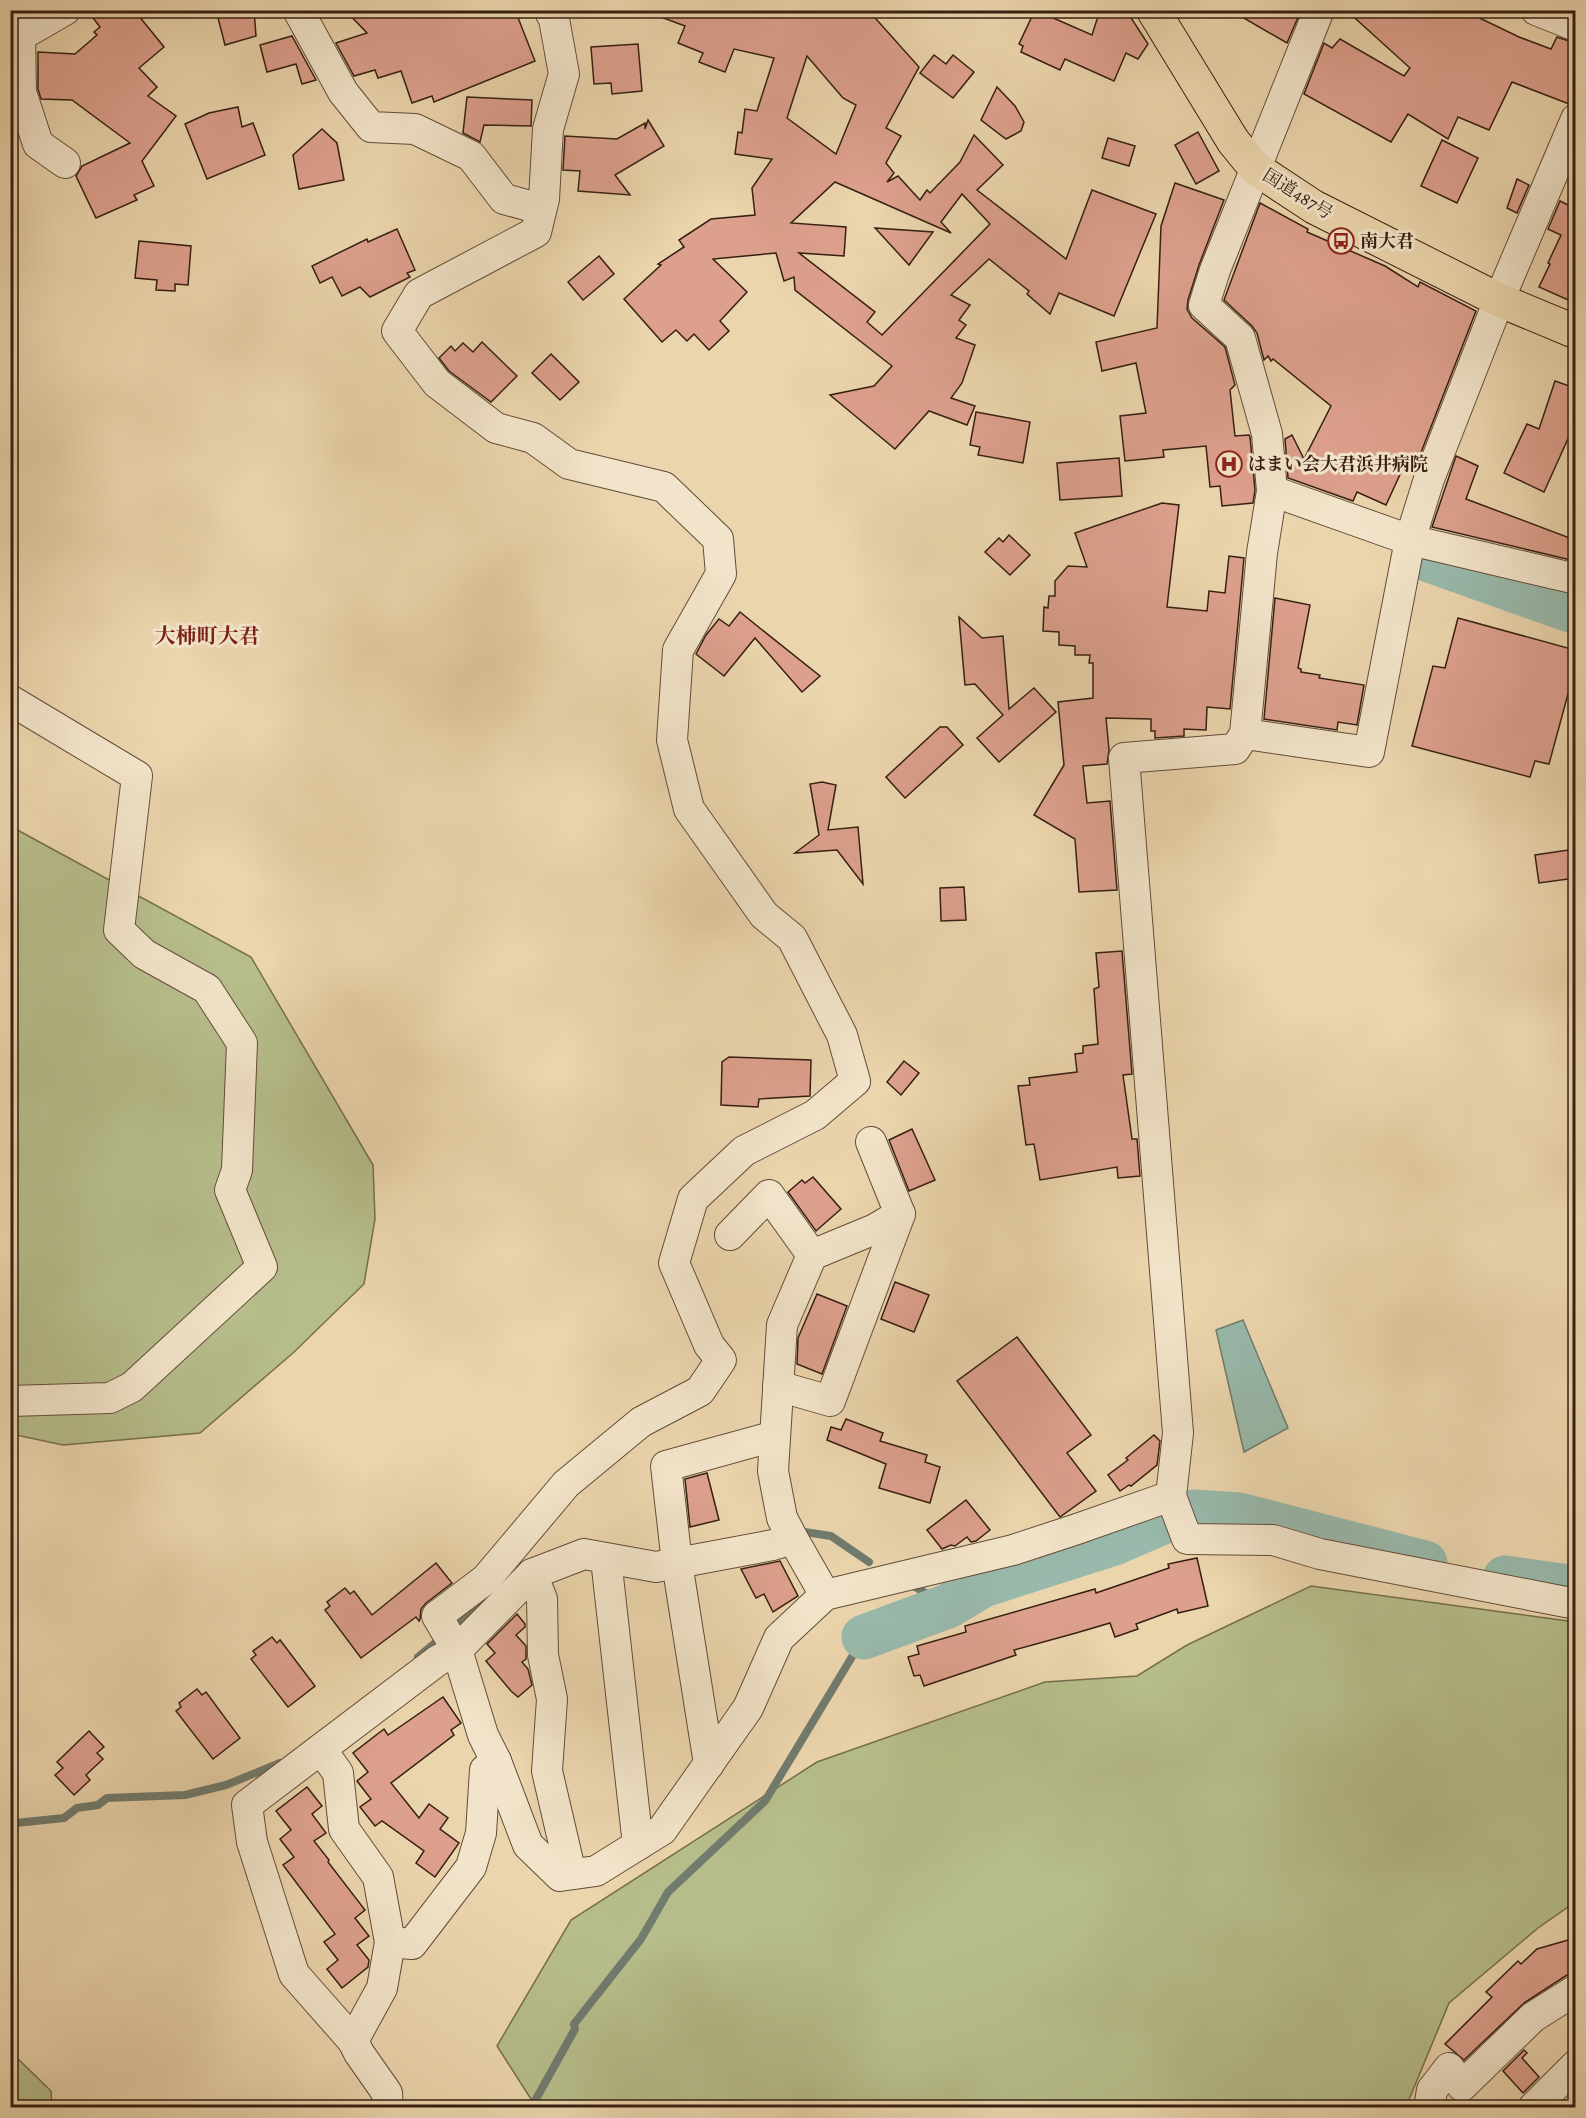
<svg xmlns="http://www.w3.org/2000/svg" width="1586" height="2118" font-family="Alegreya,'Noto Serif JP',serif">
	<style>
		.green { fill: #b6bd8b; stroke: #766e4e; stroke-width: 1.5 }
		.water { fill: #98b9ab; stroke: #717b6e; stroke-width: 1.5 }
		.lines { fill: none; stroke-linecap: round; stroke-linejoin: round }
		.stream { stroke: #717b6e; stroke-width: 8 }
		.river { stroke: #98b9ab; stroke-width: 45 }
		.building { fill: #dda08d; stroke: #361f12; stroke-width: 1.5; fill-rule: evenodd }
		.street-casing { stroke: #634c39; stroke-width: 32 }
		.highway-casing { stroke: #361f12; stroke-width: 35 }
		.street { stroke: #f2e4ca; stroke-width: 30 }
		.highway { stroke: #ebd5ad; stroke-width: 33 }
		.labels { text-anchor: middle; stroke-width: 6; stroke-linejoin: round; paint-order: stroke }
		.street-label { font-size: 18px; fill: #361f12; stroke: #f2e4ca }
		.poi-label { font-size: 18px; font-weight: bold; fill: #361f12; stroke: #f2e4ca; text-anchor: start }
		.quarter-label { font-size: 21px; font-weight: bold; fill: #7a1f14; stroke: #f2e4ca }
	</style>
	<rect width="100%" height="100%" fill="#ebd5ad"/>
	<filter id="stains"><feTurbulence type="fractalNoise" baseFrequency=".00333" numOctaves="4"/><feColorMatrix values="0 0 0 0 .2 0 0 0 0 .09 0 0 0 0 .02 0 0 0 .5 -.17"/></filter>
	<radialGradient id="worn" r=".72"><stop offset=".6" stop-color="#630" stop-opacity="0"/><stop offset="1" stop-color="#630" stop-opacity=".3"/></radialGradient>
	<!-- green -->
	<g class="green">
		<path d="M10,826L251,957L373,1165L375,1219L364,1284L293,1353L200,1433L63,1445L11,1434Z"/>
		<path d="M1311,1586L1575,1622V1902L1538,1928L1449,2003L1408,2102L1395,2108L536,2107L497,2046L571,1920L817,1762L1045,1682L1137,1676L1187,1645Z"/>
		<path d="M11,2052L51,2091L52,2107H11Z"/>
	</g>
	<!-- water -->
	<path class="water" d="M1243,1320L1288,1428L1244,1452L1216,1330Z"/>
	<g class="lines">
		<!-- stream -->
		<g class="stream">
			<path d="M798,1531L831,1536L869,1562"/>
			<path d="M910,1584L948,1606"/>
			<path d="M452,1628L487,1600"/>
			<path d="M418,1657L441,1638"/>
			<path d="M10,1829L16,1823L64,1818L77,1808L98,1805L107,1798L185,1795L226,1785L280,1763"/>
			<path d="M531,2108L575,2029L574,2024L641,1939L668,1892L765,1801L864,1637"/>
		</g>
		<!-- river -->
		<g class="river">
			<path d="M1418,556L1576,612"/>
			<path d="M1505,1578L1576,1588"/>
			<path d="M864,1637L948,1606L983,1585L1114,1543L1167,1520L1194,1512L1239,1515L1425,1563"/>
		</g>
	</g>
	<!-- building -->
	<g class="building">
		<path d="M87,10H134L164,47L139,68L157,87L148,96L176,116L142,161L154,186L134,195L137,200L96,218L76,176L82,166L130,143L72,100L41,99L38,89V52L75,54L97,35L94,32L100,27Z"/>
		<path d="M216,10H254L256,36L225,45Z"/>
		<path d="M345,10H515L535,61L434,102L432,96L412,103L401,71L378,78L375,70L354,76L336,43L367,33Z"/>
		<path d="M650,10H868L919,67L886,128L901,136L886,163L894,173L887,182L898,176L920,200L927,190L930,193L960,162L974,135L1003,165L977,190L1066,259L1092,190L1156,214L1114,316L1059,293L1050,314L1027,294L1029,291L989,259L951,295L970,305L959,320L966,325L956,338L975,345L962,383L951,398L975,406L967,425L929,411L895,449L830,395L874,386L892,366L795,290L794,277L784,281L776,253L713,259L747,292L720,321L729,331L709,350L694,334L687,341L676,330L662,342L624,299L661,265L658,264L684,247L679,240L711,219L755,215L752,188L772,159L735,154L738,132L742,133L745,109L757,111L774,58L734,49L725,72L699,62L703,53L678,43L685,26L650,13ZM807,56L843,98L856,105L836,154L787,118ZM835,182L951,233L941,222L962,194L990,224L882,335L867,322L875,312L799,253L844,256L846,227L791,223Z"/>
		<path d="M1035,10L1092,35L1100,10H1126L1148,44L1138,59L1126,53L1114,81L1065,59L1060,70L1021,52L1023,46L1019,44Z"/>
		<path d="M1230,10H1291L1299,15L1287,43Z"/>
		<path d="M1346,10H1463L1519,37L1551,49L1557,37L1575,43V102L1569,104L1512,82L1489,130L1458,117L1448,139L1408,114L1391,142L1304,94L1324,43L1332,48L1340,39L1404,76L1410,68Z"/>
		<path d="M292,36L316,80L302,84L296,64L267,72L260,45Z"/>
		<path d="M638,44L642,91L612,94L611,83L594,84L591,47Z"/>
		<path d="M934,55L946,64L953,55L974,72L953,98L920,73Z"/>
		<path d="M997,87L1015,106L1024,122L1021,131L1006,139L981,120Z"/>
		<path d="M467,97L532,100L531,126L484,125L480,142L463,133Z"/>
		<path d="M238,107L242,127L253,123L265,155L207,179L185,124L209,113Z"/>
		<path d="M648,120L664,146L615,175L630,195L578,191L580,171L563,170L565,136L617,139L645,123V129Z"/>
		<path d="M322,129L337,143L344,180L299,189L293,155Z"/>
		<path d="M1198,132L1219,171L1196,184L1175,145Z"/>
		<path d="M1108,138L1135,146L1129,166L1102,158Z"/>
		<path d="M1442,140L1478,158L1457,203L1421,186Z"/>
		<path d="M1517,179L1529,185L1517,213L1507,208Z"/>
		<path d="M1175,183L1224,200L1199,265L1188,300L1187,309L1192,318L1225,347L1235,385L1230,390L1235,436L1249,435L1250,437L1255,490L1253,503L1222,506L1220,486L1210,487L1206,446L1163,450L1164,457L1125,461L1120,416L1146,413L1136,363L1102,371L1096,342L1157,328L1161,226Z"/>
		<path d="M1560,201L1574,208L1575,204V303L1539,287L1550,264L1548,263L1561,235L1548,229Z"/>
		<path d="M1260,203L1308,229L1307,232L1385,266L1418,287L1420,282L1476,311L1413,473L1403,468L1386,505L1357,492L1353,501L1288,478L1285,439L1292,435L1304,459L1331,406L1273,359L1271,361L1268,356L1264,360L1257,333L1252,326L1224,300Z"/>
		<path d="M875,228L933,232L909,265Z"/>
		<path d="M397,229L415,270L407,273L410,277L370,297L360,287L342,296L332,277L320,283L312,266L367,239L368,242Z"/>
		<path d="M139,241L191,246L188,285L175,284V291L156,290L157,280L135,278Z"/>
		<path d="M599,256L614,274L583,300L568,282Z"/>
		<path d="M482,342L517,376L491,402L449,371L439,358L451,346L455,351L463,343L473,352Z"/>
		<path d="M551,354L579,382L560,400L532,373Z"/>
		<path d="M1555,381L1575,388V423L1544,492L1504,473L1527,424L1539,429Z"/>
		<path d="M976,412L1030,422L1023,463L978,455L980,447L970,445Z"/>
		<path d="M1456,456L1478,466L1466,499L1575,540V561L1432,527Z"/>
		<path d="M1119,458L1122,496L1060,500L1057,463Z"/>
		<path d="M1162,503L1179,505L1167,607L1207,611L1209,591L1225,593L1229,556L1244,558L1230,709L1207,707L1206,730L1184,729V736L1155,738V731H1151V719L1106,718L1109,750L1107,764L1083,766L1087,803L1110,801L1117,890L1079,892L1075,839L1034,815L1064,765L1058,702L1093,698V663H1089L1090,655H1075V646L1059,645V632L1043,631L1044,607L1048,608L1049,596H1055V581L1068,566L1087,567L1075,533Z"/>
		<path d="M1009,535L1030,555L1010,575L985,552L999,538L1003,542Z"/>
		<path d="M1275,598L1310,605L1298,668L1301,669V672L1320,675L1319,678L1364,685L1357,725L1338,722L1337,730L1264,719Z"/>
		<path d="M740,612L761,629L820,676L802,692L755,638L724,676L696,654L706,635L719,619L729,626Z"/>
		<path d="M959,617L982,638L1003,636L1009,709L1034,688L1056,712L999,762L977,738L1003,715L975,684L965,685Z"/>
		<path d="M1458,618L1575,650V696L1568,694L1549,764L1535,761L1530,777L1412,746L1433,666L1445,668Z"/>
		<path d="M940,727H947L963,745L905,798L886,777Z"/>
		<path d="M822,782L836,785L828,830L858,827L863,884L837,850L795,853L819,835L810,784Z"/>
		<path d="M1575,849V878L1539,883L1535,855Z"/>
		<path d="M964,887L966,920L941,921L940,888Z"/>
		<path d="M1122,951L1132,1074L1123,1075L1132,1139H1137L1140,1176L1118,1178L1117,1167L1040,1180L1034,1144L1026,1145L1018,1086L1030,1085L1029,1078L1077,1072L1075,1054L1083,1053V1046L1098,1044L1094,989L1099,987L1096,953Z"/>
		<path d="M729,1057L811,1060L810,1096L759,1099L758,1107L721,1105L722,1062Z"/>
		<path d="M904,1061L919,1073L901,1095L887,1082Z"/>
		<path d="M912,1129L935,1180L909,1191L889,1140Z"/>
		<path d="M813,1177L841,1209L816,1231L788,1192L802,1180L805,1183Z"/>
		<path d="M895,1282L929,1295L914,1332L881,1319Z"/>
		<path d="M817,1294L847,1306L822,1374L797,1364L798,1338Z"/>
		<path d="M1017,1337L1091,1435L1067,1453L1096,1491L1060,1517L957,1381Z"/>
		<path d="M846,1419L883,1433L880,1441L927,1455L925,1462L940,1467L930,1503L879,1488L886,1464L827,1440L831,1427L841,1430Z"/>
		<path d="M1154,1435L1160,1441L1157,1465L1131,1486L1129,1485L1120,1491L1108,1475L1128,1460L1126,1458Z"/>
		<path d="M707,1473L719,1520L690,1527L685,1479Z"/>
		<path d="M966,1500L990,1530L976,1541L971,1542L967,1537L955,1546L951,1545L942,1549L927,1530Z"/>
		<path d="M1197,1558L1208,1606L1178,1613L1177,1609L1136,1624L1138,1629L1115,1637L1110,1623L1076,1633L1014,1650L1016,1655L924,1686L920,1675L914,1676L908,1657L919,1654L917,1646L966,1632L965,1626L1095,1589L1096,1593L1169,1568L1168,1564Z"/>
		<path d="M780,1561L798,1596L773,1612L764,1594L756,1598L741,1569Z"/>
		<path d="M436,1563L452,1583L426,1603L421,1609L420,1619L419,1621L416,1617L361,1658L325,1610L330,1606L327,1602L345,1588L350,1594L354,1591L372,1615Z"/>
		<path d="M517,1614L525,1624V1627L516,1635L526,1646V1659L522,1662L528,1669L532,1685L518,1697L511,1691L486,1661L495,1653L487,1644Z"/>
		<path d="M272,1637L277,1643L280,1640L315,1686L288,1707L251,1659L256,1655L253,1651Z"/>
		<path d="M197,1689L202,1695L206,1692L240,1738L213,1759L176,1711L181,1707L179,1703Z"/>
		<path d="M443,1697L461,1723L451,1730L454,1735L391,1783L419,1818L429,1804L448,1818L440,1829L459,1843L435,1877L416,1863L424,1851L382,1821L375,1826L360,1807L371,1799L357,1781L368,1772L353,1753L384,1729L388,1735Z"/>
		<path d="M89,1731L104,1747L97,1753L103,1759L86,1775L90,1780L74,1795L55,1775L63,1768L57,1762Z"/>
		<path d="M307,1787L322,1806L312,1814L326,1833L314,1841L329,1860L328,1862L365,1910L355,1918L369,1936L357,1945L369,1960L368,1967L342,1988L327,1969L338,1960L324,1942L335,1934L283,1865L294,1857L280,1839L291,1830L276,1811Z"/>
		<path d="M1575,1938V1973L1567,1975L1524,2003L1464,2060L1445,2044L1492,1997L1486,1992L1518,1961L1521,1964L1537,1949Z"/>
		<path d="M1524,2050L1527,2053L1522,2058L1539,2077L1523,2093L1503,2071Z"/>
	</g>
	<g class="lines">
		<!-- street casing -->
		<g class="street-casing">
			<g id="street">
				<path d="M298,10L343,92L371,127L415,129L471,156L504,199L541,209"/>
				<path d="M549,10L554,19L564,74L548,129L544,199L536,232L419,294L397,331L437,383L496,428L533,438L569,464L664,487L718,539L721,574L678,650L672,740L689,809L764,915L792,938L842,1035L855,1081L815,1115L744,1151L693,1199L674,1263L709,1345L721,1360L700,1391L641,1422L566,1484L486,1579L437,1616L457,1650L483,1735L496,1761L528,1845L560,1876L596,1871L662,1830L748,1708L779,1638L825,1595L1013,1550L1077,1529L1171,1496"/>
				<path d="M1319,10L1215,270L1204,305L1240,338L1267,434L1272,491L1262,553L1245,734L1235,749L1124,758L1178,1433L1171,1496L1187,1539L1273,1540L1320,1554L1576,1604"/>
				<path d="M1536,10L1576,26"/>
				<path d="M20,36L21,92L38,144L65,163"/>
				<path d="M10,37L20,36L65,10"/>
				<path d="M1272,491L1410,540L1576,579"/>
				<path d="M10,700L137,776L119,930L144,954L207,989L242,1043L237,1170L230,1190L262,1267L132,1387L110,1398L10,1401"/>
				<path d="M1245,734L1369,752L1410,540L1429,479L1499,300L1576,119"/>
				<path d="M730,1235L769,1195L812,1255"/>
				<path d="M778,1386L830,1401L900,1214"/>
				<path d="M793,1539L782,1518L773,1471L782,1325L812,1255L875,1229L900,1214L871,1142"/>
				<path d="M606,1559L638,1845"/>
				<path d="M532,1574L542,1599L543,1655L552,1699L547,1771L571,1874"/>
				<path d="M321,1749L338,1773L344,1829L378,1877L390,1942"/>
				<path d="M709,1764L677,1563L666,1466L775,1436"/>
				<path d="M353,2041L382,1988L390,1942L412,1944L471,1867L481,1833L485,1770L496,1761"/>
				<path d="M388,2108L387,2093L359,2053L353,2041L294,1974L252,1842L247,1805L437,1661L457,1650L532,1574L584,1554L656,1567L773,1545L793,1539L825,1595"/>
				<path d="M1429,2108L1432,2090L1449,2068L1462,2086L1533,2017L1576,1990"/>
				<path d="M1533,2108L1576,2065"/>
			</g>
		</g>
		<!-- highway casing -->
		<g class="highway-casing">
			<path id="highway" d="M1153,10L1233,141L1255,168L1314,207L1499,300L1576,332"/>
		</g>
		<!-- street -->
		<use href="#street" class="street"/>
		<!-- highway -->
		<use href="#highway" class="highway"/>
	</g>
	<!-- icons -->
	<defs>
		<g id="bus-ring" transform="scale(1.35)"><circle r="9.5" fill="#f2e4ca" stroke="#8f2418" stroke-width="1.5"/><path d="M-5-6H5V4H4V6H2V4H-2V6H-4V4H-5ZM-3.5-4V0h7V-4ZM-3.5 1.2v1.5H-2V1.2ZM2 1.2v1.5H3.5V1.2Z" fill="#8f2418"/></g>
		<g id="hospital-ring" transform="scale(1.35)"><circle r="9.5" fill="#f2e4ca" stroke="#8f2418" stroke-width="1.5"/><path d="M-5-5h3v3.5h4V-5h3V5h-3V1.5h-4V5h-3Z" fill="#8f2418"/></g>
	</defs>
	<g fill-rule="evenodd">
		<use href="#bus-ring" x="1341" y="241"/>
		<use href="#hospital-ring" x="1229" y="464"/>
	</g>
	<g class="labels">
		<!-- street labels -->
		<g class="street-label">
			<text transform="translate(1298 194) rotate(32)" y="6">国道487号</text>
		</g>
		<!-- poi labels -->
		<g class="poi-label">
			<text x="1360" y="247">南大君</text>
			<text x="1248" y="470">はまい会大君浜井病院</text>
		</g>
		<!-- quarter labels -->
		<g class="quarter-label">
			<text x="207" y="643">大柿町大君</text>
		</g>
	</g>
	<!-- margin -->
	<rect width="1586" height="2118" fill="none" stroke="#ebd5ad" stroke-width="36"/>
	<rect x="12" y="12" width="1562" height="2094" fill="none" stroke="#361f12" stroke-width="3"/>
	<rect x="18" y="18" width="1550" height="2082" fill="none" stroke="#361f12" stroke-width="1.5"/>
	<rect width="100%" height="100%" filter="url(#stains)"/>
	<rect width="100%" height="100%" fill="url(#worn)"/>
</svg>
